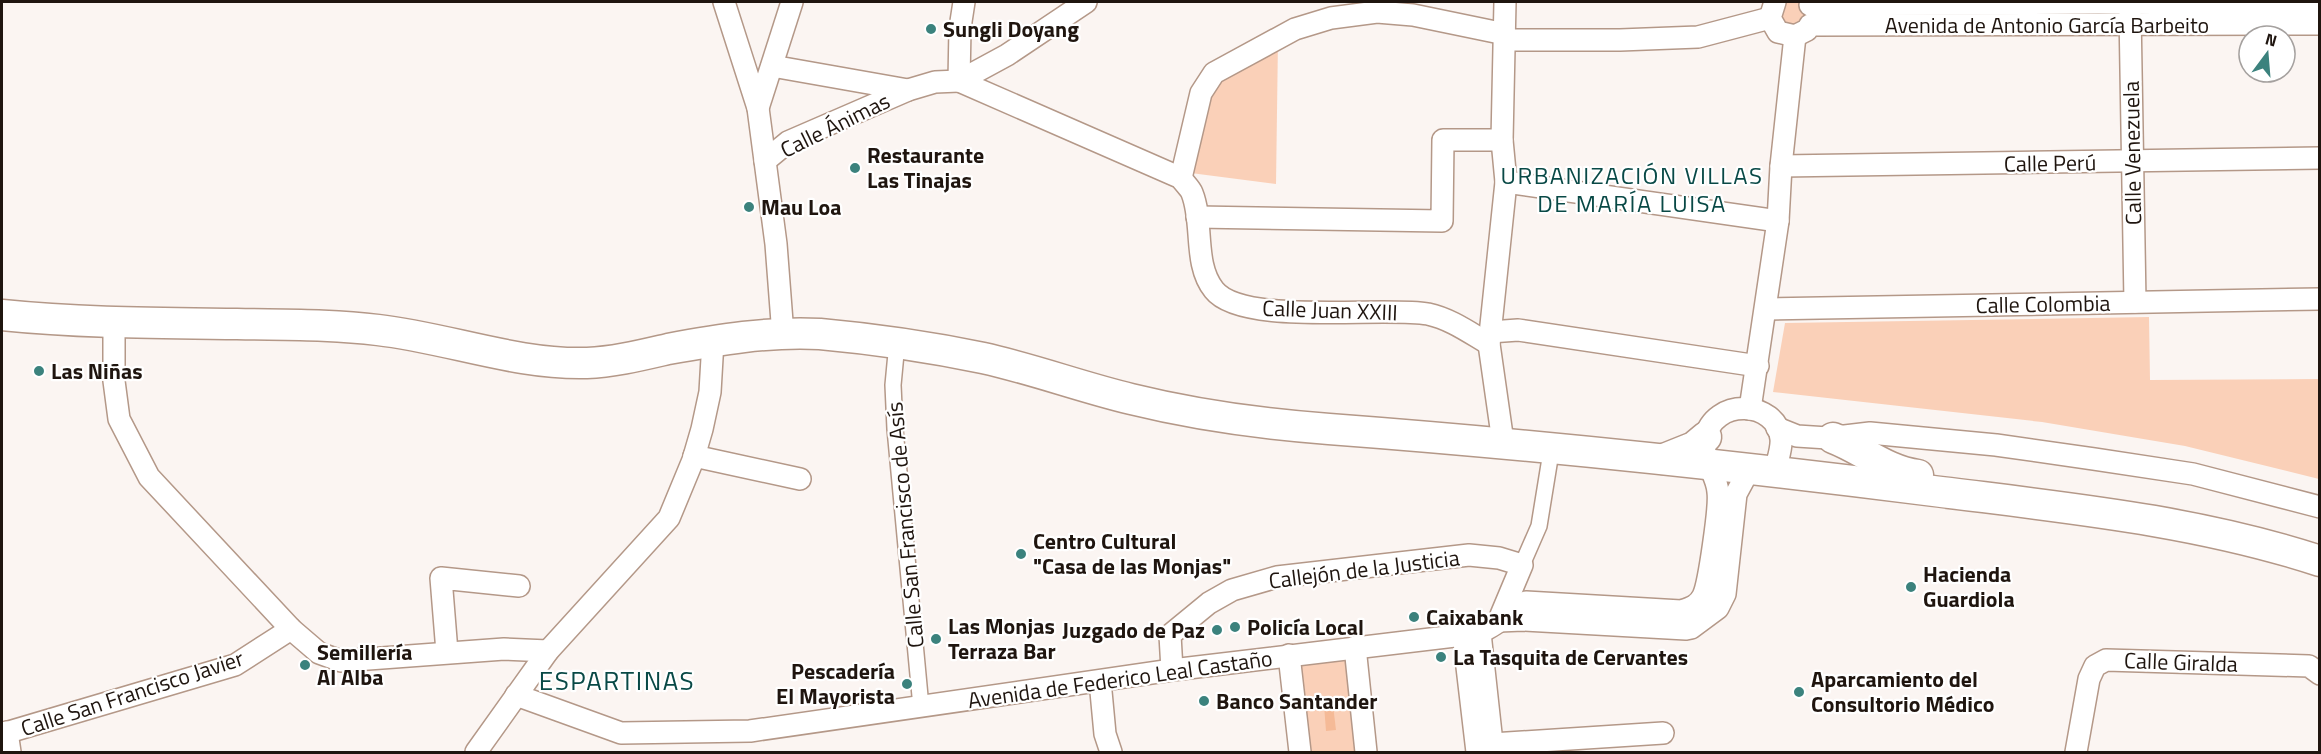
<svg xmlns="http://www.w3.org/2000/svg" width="2321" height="754" font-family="'Titillium Web',sans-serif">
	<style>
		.green { fill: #fad0b8 }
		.water { fill: #f5ba97 }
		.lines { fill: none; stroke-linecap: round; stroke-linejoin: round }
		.pedestrian-casing { stroke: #b49888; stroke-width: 18 }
		.minor-casing { stroke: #b49888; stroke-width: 24 }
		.secondary-casing { stroke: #b49888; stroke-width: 33 }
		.pedestrian { stroke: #fff; stroke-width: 15 }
		.minor { stroke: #fff; stroke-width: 21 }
		.secondary { stroke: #fff; stroke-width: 30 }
		.poi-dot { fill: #3b827d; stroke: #fff; stroke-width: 2 }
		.labels { text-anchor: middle; stroke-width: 4.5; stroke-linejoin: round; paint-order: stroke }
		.street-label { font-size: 22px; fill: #1f150f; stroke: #fff }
		.poi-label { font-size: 22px; font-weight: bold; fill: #1f150f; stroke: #fff; text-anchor: start }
		.neighbourhood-label { font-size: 24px; letter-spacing: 1.5px; fill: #094946; stroke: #fff }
		.quarter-label { font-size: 26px; letter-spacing: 1.5px; fill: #094946; stroke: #fff }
	</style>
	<rect width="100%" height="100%" fill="#fbf5f2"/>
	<!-- green -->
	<g class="green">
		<path d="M1780,2H1804L1810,16L1789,33L1774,10Z"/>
		<path d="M1278,39L1276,184L1183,172L1201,93Z"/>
		<path d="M2149,317L2150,380L2319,379V479L2185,446L2042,422L1773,392L1785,323Z"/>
		<path d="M1355,647L1366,752H1300L1289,655Z"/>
	</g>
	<!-- water -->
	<path class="water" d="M1324,705H1333L1336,730L1326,731Z"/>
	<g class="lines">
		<!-- pedestrian casing -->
		<g class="pedestrian-casing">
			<g id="pedestrian">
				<path d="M897,343L893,385L895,429L921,707"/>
				<path d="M1522,565L1539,526L1552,446"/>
			</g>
		</g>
		<!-- minor casing -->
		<g class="minor-casing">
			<g id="minor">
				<path d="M724,2L758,108L776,244L783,335"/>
				<path d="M964,2L960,28L959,81L1181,178C1184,183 1190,188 1192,193C1204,223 1193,264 1214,290C1242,326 1383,306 1428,314C1451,319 1470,333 1489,344"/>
				<path d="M1775,2L1770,18L1778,32L1795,36L1807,30"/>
				<path d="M1810,5L2098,3L2320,5"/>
				<path d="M2130,12L2135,302"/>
				<path d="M1810,25L2320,24"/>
				<path d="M1505,40H1620L1698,37L1770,18"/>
				<path d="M772,66L908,90"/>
				<path d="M758,108L792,2"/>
				<path d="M765,161L788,142L908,90L935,82L959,81L1007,55L1086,2"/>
				<path d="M1781,166L2320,158"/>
				<path d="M1181,178L1201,93L1214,73L1295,29L1331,18L1377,12L1413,15L1505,34"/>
				<path d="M1506,182L1778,221"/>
				<path d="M1197,217L1442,221L1443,140H1502"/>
				<path d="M1767,309L2320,299"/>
				<path d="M114,322V381L119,419L149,477L291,629L319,653L341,661L504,649L548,651"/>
				<path d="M1490,332L1518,330L1758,366"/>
				<path d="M1750,409L1778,221L1781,166L1795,36"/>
				<path d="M1777,428L1797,436L1828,438L1870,433L1996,445L2094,459L2193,474L2320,507"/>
				<path d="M1503,442L1489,344L1506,182L1502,140L1505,2"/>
				<path d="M694,456L800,479"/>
				<path d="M1499,621L1523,620L1686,629L1691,628L1718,608L1725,594L1736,494L1750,468"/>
				<path d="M1463,633L1477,752"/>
				<path d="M1480,633L1493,752"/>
				<path d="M1355,647L1366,752"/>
				<path d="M447,652L441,578L519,586"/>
				<path d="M1289,655L1300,752"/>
				<path d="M1172,670L1170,635L1209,603L1232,590L1277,577L1469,555L1499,558L1522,565L1501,615"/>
				<path d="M1100,681L1105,734L1111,752"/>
				<path d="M516,695L621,733L750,731L1172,670L1480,633C1486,629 1493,626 1498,622C1508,613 1512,605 1526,602L1681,611C1690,608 1698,606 1703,596C1709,584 1720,506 1718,492C1717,474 1701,459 1705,439C1713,397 1777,400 1781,439C1782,449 1777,461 1775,471"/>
				<path d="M7,732L10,752"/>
				<path d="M2,734L235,665L291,629"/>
				<path d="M1492,744L1663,733"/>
				<path d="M476,752L548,651L669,518L693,460L702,429L710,392L713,341"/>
				<path d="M2076,752L2089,679L2095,666L2106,660L2309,666L2320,674"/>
			</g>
		</g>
		<!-- secondary casing -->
		<g class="secondary-casing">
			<g id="secondary">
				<path d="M2,315C80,323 158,323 237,324C284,325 331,324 378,330C448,338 516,365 587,363C614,362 642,355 668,349C717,340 770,331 820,334C875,339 930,347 983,358C1033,369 1081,387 1131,399C1196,415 1262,424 1329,429C1529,444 1727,465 1926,490C2058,507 2192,519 2320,561"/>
				<path d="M1833,438C1862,449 1886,471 1918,475"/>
				<path d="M1664,459L1694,447L1706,437"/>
			</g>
		</g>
		<!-- pedestrian -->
		<use href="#pedestrian" class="pedestrian"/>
		<!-- minor -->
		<use href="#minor" class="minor"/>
		<!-- secondary -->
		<use href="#secondary" class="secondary"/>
	</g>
	<!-- markers -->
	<g class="poi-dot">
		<circle cx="931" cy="29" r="6"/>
		<circle cx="855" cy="168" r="6"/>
		<circle cx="749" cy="207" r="6"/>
		<circle cx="39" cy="371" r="6"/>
		<circle cx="1021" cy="554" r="6"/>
		<circle cx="1911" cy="587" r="6"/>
		<circle cx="1414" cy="617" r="6"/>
		<circle cx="1235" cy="627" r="6"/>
		<circle cx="1217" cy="630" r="6"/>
		<circle cx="936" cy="639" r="6"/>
		<circle cx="1441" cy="657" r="6"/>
		<circle cx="305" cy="665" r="6"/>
		<circle cx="907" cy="684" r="6"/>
		<circle cx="1799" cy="692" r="6"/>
		<circle cx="1204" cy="701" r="6"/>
	</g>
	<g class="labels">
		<!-- street labels -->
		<g class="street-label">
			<text x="2047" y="33">Avenida de Antonio García Barbeito</text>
			<text transform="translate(835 125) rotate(-26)" y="8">Calle Ánimas</text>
			<text transform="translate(2132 153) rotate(-91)" y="8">Calle Venezuela</text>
			<text transform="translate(2050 163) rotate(-1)" y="8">Calle Perú</text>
			<text transform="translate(2043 304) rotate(-1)" y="8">Calle Colombia</text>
			<text transform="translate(1330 310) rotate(2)" y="8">Calle Juan XXIII</text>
			<text transform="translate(905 525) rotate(-95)" y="8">Calle San Francisco de Asís</text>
			<text transform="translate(1364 569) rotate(-7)" y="8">Callejón de la Justicia</text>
			<text transform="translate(2181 662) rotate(2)" y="8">Calle Giralda</text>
			<text transform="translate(1120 679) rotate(-8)" y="8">Avenida de Federico Leal Castaño</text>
			<text transform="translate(132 693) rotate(-18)" y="8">Calle San Francisco Javier</text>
		</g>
		<!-- poi labels -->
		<g class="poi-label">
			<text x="943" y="37">Sungli Doyang</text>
			<text x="867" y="163">Restaurante<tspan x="867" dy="25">Las Tinajas</tspan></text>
			<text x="761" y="215">Mau Loa</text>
			<text x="51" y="379">Las Niñas</text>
			<text x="1033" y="549">Centro Cultural<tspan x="1033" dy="25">"Casa de las Monjas"</tspan></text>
			<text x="1923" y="582">Hacienda<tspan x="1923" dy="25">Guardiola</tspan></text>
			<text x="1426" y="625">Caixabank</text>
			<text x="948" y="634">Las Monjas<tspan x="948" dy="25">Terraza Bar</tspan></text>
			<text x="1247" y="635">Policía Local</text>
			<text x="1205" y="638" text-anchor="end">Juzgado de Paz</text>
			<text x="317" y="660">Semillería<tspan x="317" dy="25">Al Alba</tspan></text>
			<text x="1453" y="665">La Tasquita de Cervantes</text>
			<text x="895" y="679" text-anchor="end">Pescadería<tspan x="895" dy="25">El Mayorista</tspan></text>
			<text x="1811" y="687">Aparcamiento del<tspan x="1811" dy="25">Consultorio Médico</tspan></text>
			<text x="1216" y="709">Banco Santander</text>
		</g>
		<!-- neighbourhood labels -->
		<g class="neighbourhood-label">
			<text x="1632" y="184">URBANIZACIÓN VILLAS<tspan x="1632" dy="28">DE MARÍA LUISA</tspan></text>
		</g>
		<!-- quarter labels -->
		<g class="quarter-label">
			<text x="617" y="690">ESPARTINAS</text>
		</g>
	</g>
	<!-- border -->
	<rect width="2321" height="754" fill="none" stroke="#1f150f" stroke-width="6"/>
	<!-- north arrow -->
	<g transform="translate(2267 54) rotate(16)"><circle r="28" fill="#ffffff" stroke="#a5a19f" stroke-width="1.5"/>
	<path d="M0-4.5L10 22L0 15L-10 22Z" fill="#3b827d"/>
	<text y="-9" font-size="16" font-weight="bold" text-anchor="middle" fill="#1f150f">N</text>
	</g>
</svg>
